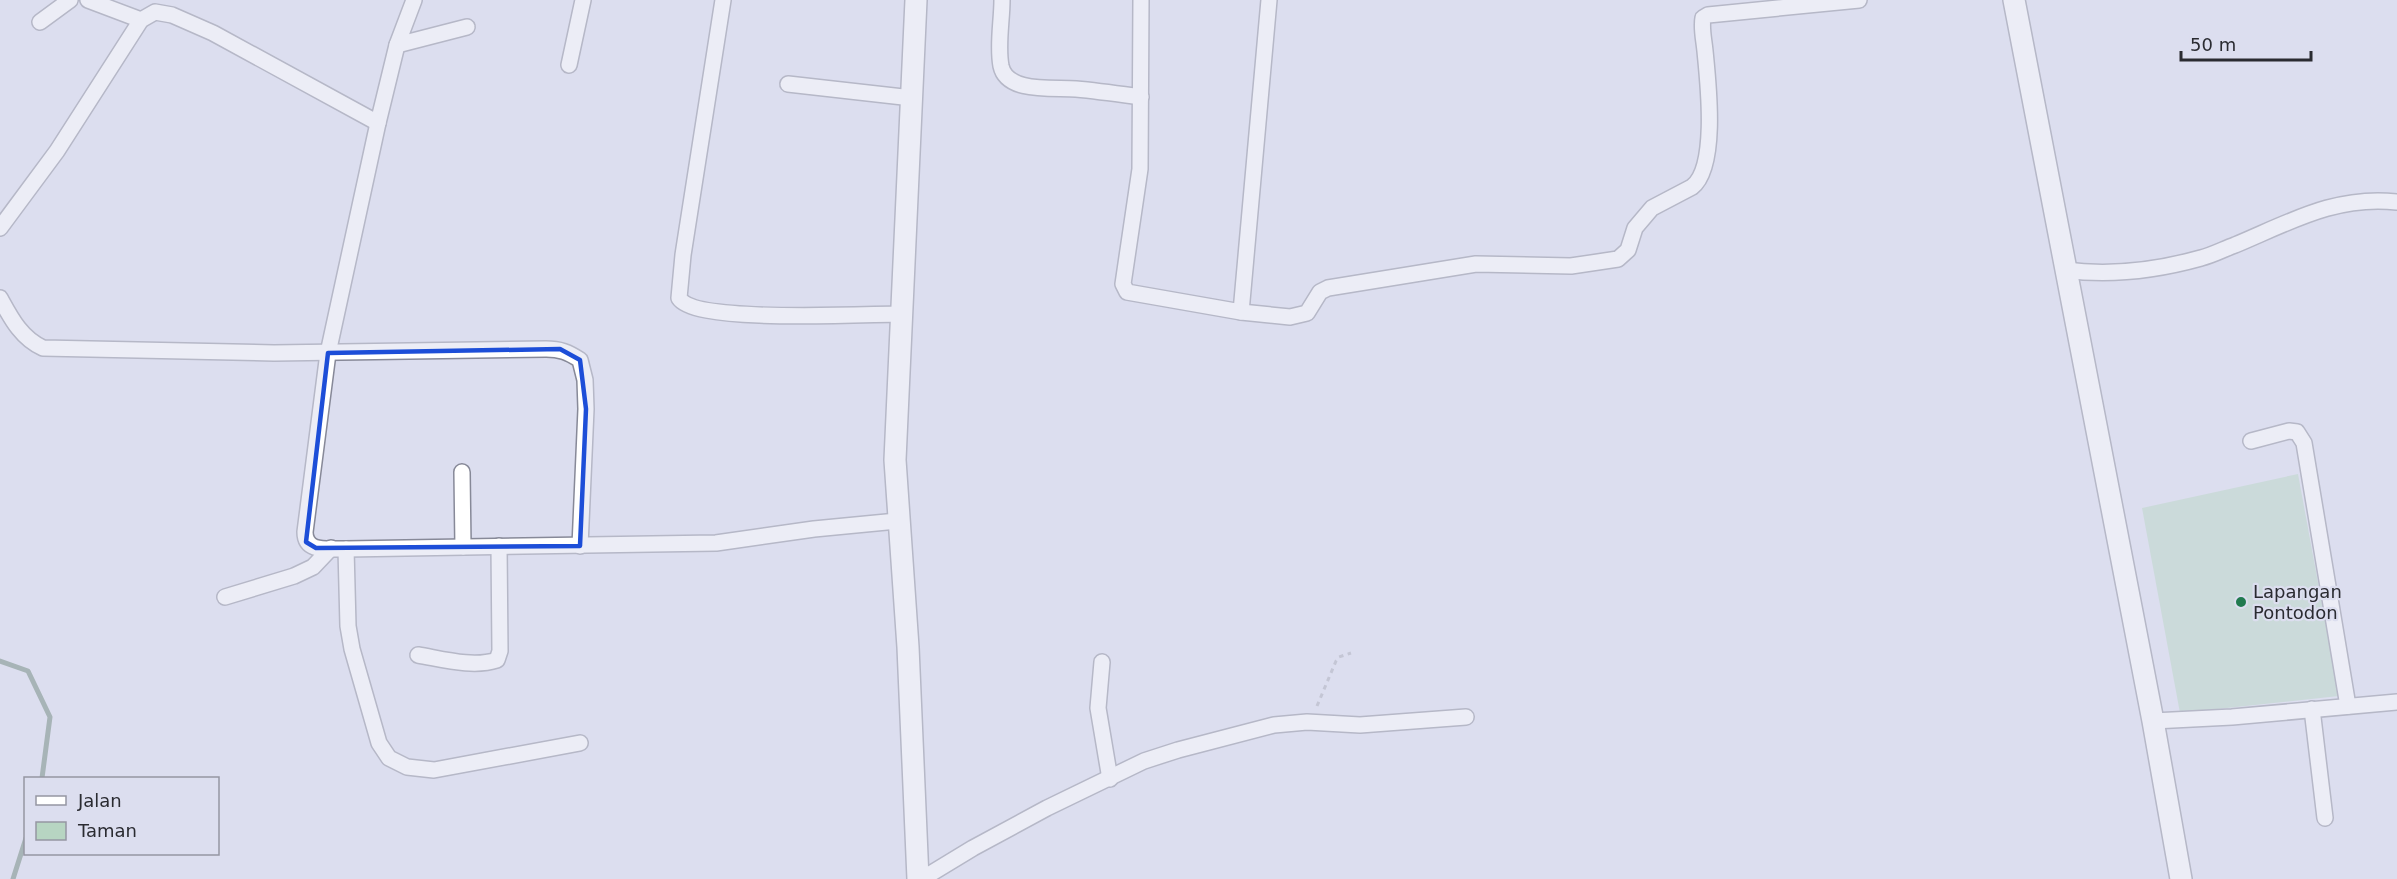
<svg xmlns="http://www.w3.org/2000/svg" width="2397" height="879" font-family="'DejaVu Sans',sans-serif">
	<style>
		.green { fill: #b7d5c2 }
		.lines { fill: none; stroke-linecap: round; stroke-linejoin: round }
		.stream { stroke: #678173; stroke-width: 5 }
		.street-casing { stroke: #878998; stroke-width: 18 }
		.secondary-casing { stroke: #878998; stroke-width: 24 }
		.path { stroke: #a6a8b5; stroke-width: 3; stroke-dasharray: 4.5 4.5; stroke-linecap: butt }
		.street { stroke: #fff; stroke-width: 15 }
		.secondary { stroke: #fff; stroke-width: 21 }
		.marked { fill: none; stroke: #1d4ed8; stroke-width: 4.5; stroke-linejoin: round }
		.poi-dot { fill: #217a4f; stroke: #dcdeef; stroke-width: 2 }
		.labels { text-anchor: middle; stroke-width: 4.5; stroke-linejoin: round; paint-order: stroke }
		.poi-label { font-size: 18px; fill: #2a2b31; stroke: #dcdeef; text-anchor: start }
	</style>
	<rect width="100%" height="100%" fill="#dcdeef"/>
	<!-- green -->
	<path class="green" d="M2298,474L2339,696L2180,713L2142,508Z"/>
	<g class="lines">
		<!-- stream -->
		<g class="stream">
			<path d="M0,661L28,671L50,717L42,778"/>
			<path d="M13,879L26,838"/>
		</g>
		<!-- street casing -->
		<g class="street-casing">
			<g id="street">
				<path d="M88,0L141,20"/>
				<path d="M414,0L397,45L378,123L328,353L305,532C305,554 330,548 346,549L716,543L814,529L897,521"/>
				<path d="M723,0L683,255L679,298C695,324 866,314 900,314"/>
				<path d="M1002,0C1002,21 997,45 1001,66C1007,94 1055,87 1076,89C1098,91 1119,94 1141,97"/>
				<path d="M1141,0L1140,169L1123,284L1127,292L1241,312L1290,317L1307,313L1320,292L1328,288L1476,264L1571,266L1618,259L1628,250L1635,228L1652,208L1692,187C1718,167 1708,82 1705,51C1704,40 1701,28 1703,18L1708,15L1859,0"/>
				<path d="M40,22L70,0"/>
				<path d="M397,45L467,27"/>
				<path d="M569,65L583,0"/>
				<path d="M788,84L912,98"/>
				<path d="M0,228L57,151L141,20L155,12L172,15L213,33L378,123"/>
				<path d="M2065,270C2110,276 2158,270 2201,258C2213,255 2224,249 2235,245C2290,222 2336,195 2397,202"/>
				<path d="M0,298C11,318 21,338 43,348L274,353L546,349C560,349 568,352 580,360L585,380L586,409L580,546"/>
				<path d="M1241,312L1269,0"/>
				<path d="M2251,441L2289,431L2297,432L2304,443L2348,706"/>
				<path d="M462,472L463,547"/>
				<path d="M346,549L348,626L352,649L379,743L389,758L407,767L434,770L580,743"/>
				<path d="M225,597L294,576L313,567L331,548"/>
				<path d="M418,655C442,659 473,668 497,660L500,651L499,546"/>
				<path d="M1102,662L1098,708L1110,779"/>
				<path d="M2312,709L2325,818"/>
				<path d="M2153,721L2232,717L2397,702"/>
				<path d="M922,879L973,848L1047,808L1144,761L1178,750L1274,725L1307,722L1360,725L1466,717"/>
			</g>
		</g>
		<!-- secondary casing -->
		<g class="secondary-casing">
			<g id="secondary">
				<path d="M916,0L895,460L908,647L918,879"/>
				<path d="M2014,0L2153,721L2181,879"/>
			</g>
		</g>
		<!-- path -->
		<path class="path" d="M1317,706L1336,661L1339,657L1351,653"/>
		<!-- street -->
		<use href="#street" class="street"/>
		<!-- secondary -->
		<use href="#secondary" class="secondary"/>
	</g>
	<!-- marked area -->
	<path d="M0 0H2397V879H0ZM560,349L580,360L586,409L580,546L316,548L306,542L328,353Z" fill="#dcdeef" fill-opacity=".55" fill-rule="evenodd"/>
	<path class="marked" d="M560,349L580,360L586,409L580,546L316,548L306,542L328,353Z"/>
	<!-- markers -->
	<circle class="poi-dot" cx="2241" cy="602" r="6"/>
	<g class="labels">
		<!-- poi labels -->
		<g class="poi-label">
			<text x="2253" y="598">Lapangan<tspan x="2253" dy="21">Pontodon</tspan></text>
		</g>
	</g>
	<!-- legend -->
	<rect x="24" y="777" width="195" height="78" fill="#dcdeef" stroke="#9596a3" stroke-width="1.5"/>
	<rect x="36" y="796" width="30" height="9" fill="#ffffff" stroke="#9596a3" stroke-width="1.5"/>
	<text x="78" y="807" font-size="18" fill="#2a2b31">Jalan</text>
	<rect x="36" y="822" width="30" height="18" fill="#b7d5c2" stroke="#9596a3" stroke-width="1.5"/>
	<text x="78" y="837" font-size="18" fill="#2a2b31">Taman</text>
	<!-- scale -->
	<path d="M2181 51v9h130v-9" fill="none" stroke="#2a2b31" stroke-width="3"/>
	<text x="2190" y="51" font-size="18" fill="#2a2b31" stroke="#dcdeef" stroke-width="4.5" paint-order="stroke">50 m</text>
</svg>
